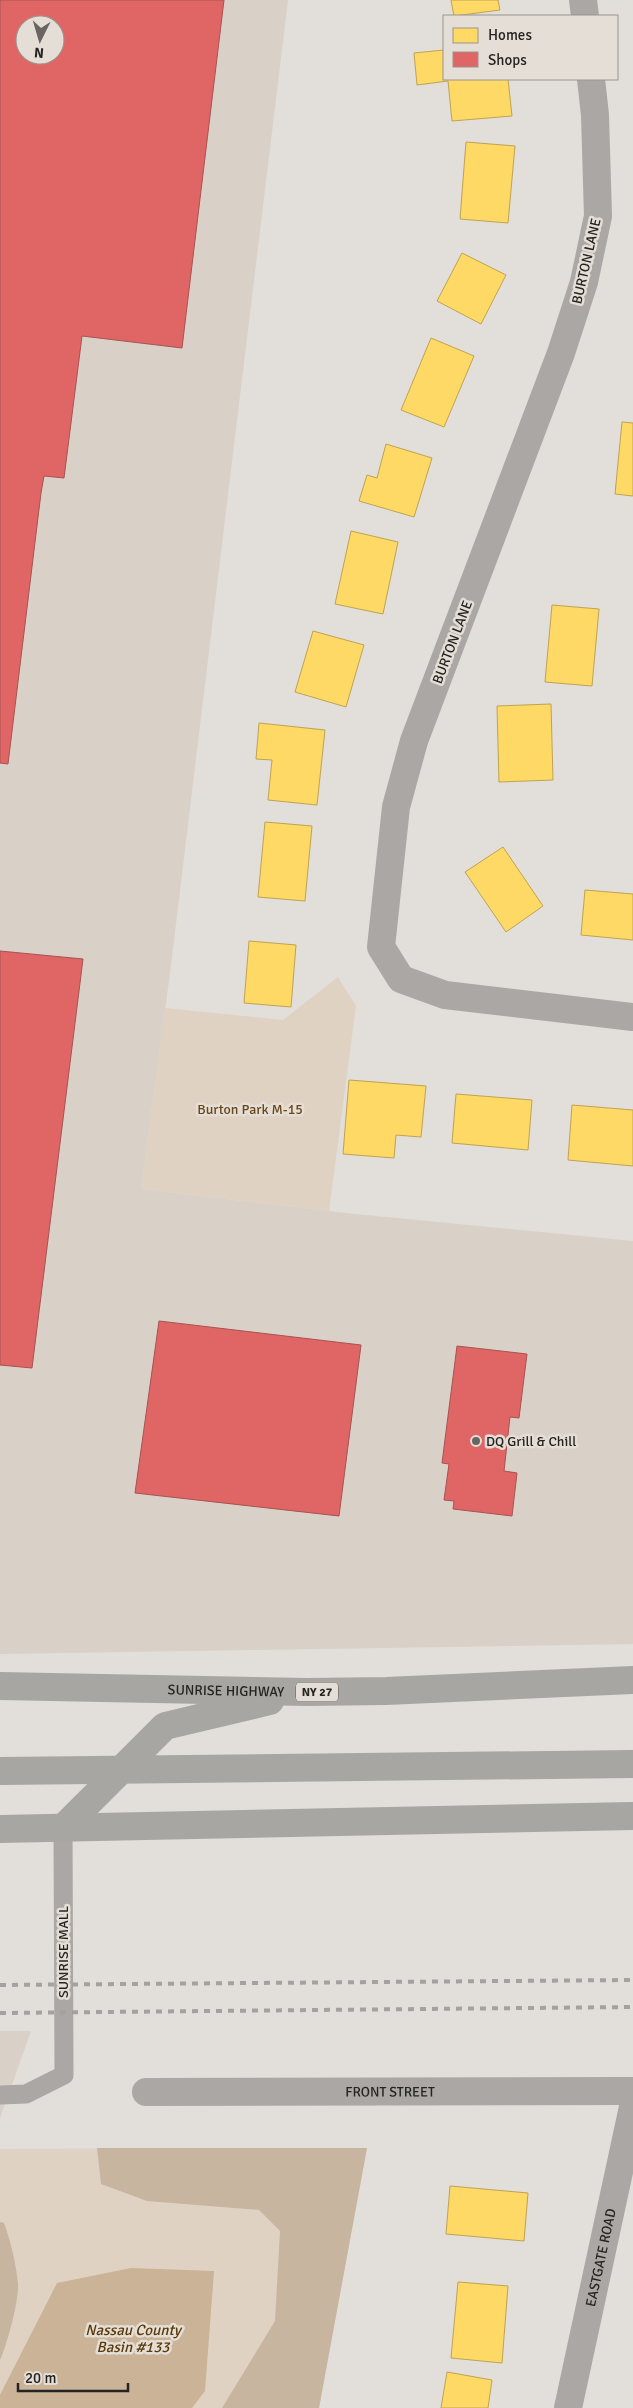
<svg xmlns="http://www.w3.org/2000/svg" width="633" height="2408" font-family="Signika,sans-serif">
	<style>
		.built { fill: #d9d0c7; fill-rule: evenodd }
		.green { fill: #dfd2c3 }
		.forest { fill: #c8b59f }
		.water { fill: #cab397 }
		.homes { fill: #ffd966; stroke: #bea351 }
		.shops { fill: #e06666; stroke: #a85251; fill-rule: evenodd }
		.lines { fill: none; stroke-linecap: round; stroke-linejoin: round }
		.lane { stroke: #aaa7a5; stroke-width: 19 }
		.street { stroke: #aaa7a5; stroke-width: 28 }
		.highway { stroke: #a8a6a3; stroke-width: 28 }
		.rail { stroke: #a3a29e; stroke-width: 4; stroke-dasharray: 6 6; stroke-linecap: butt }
		.poi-dot { fill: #686562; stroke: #e5ded6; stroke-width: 2 }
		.labels { text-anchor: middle; stroke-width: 5; stroke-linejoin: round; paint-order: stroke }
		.shield { fill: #e5ded6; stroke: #5f5c57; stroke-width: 1 }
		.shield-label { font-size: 12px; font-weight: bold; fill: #262421 }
		.street-label { font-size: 14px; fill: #262421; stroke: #e5ded6 }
		.park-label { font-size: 14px; fill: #68471a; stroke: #e5ded6 }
		.poi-label { font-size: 14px; fill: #262421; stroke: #e5ded6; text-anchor: start }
		.water-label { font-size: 15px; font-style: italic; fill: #593a09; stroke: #e5ded6 }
	</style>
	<rect width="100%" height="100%" fill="#e2deda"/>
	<!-- built -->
	<g class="built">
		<path d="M0,0H288L170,973L141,1189L355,1214L633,1241V1644L0,1654ZM25,25H55V55H25Z"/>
		<path d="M0,2031H31L0,2118Z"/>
	</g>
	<!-- green -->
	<g class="green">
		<path d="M338,977L356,1006L329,1211L141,1189L165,1008L283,1020Z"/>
		<path d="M367,2148L319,2408H0V2149Z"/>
	</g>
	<!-- forest -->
	<g class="forest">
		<path d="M97,2148H367L319,2408H222L275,2321L280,2231L259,2210L147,2201L101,2184Z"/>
		<path d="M0,2222L4,2223C11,2242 16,2264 18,2284C19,2301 7,2344 0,2360Z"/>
	</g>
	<!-- water -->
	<path class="water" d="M131,2268L214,2271L205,2391L192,2408H0V2395L57,2283Z"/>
	<!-- homes -->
	<g class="homes">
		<path d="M451,0H498L500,10L454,16Z"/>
		<path d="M444,50V79H508L512,116L452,121L448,81L417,85L414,53Z"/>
		<path d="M466,142L515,146L508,223L460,219Z"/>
		<path d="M462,253L506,275L481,324L437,301Z"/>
		<path d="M431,338L474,356L444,427L401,410Z"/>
		<path d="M622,422L633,423V496L615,494Z"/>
		<path d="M386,444L432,458L414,517L359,501L367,475L377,478Z"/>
		<path d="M351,531L398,542L383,614L335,604Z"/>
		<path d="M552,605L599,609L592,686L545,682Z"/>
		<path d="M313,631L364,645L346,707L295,692Z"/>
		<path d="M551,704L553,780L499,782L497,706Z"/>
		<path d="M259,723L325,730L317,805L268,800L272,760L256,759Z"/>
		<path d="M265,822L312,826L305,901L258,897Z"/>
		<path d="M503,847L543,906L506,932L465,872Z"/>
		<path d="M585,890L633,894V940L581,935Z"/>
		<path d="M249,941L296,945L291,1007L244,1003Z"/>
		<path d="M349,1080L426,1086L421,1137L396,1135L394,1158L343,1154Z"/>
		<path d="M456,1094L532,1100L528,1150L452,1143Z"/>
		<path d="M572,1105L633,1110V1166L568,1160Z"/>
		<path d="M450,2186L528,2193L524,2241L446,2234Z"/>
		<path d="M458,2282L508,2286L502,2363L451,2358Z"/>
		<path d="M447,2372L492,2380L488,2408H441Z"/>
	</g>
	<!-- shops -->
	<g class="shops">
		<path d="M0,0H224L182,348L82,336L64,478L44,476L41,493L8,764L0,763ZM25,25H55V55H25Z"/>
		<path d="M0,951L83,959L32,1368L0,1365Z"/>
		<path d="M159,1321L361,1345L339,1516L135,1493Z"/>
		<path d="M457,1346L527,1354L519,1418L510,1417L504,1471L517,1473L512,1516L453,1509L454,1501L444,1500L449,1464L442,1463Z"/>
	</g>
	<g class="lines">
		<!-- lane -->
		<path class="lane" d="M0,2095L26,2094L64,2075L63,1828"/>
		<!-- street -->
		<g class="street">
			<path d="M583,0L585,16"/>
			<path d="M591,79L595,115L598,216L584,282L561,353L414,741L396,807L381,947L401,979L445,995L633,1017"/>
			<path id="s1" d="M146,2092L633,2091"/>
			<path id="s2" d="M568,2408L633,2107"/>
		</g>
		<!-- highway -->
		<g class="highway">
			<path id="s3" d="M0,1686L307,1692L386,1691L633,1680"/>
			<path d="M0,1771L633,1764"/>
			<path d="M63,1828L165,1726L270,1701"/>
			<path d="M0,1829L633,1816"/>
		</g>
		<!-- rail -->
		<g class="rail">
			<path d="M0,1985L633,1980"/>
			<path d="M0,2013L633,2007"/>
		</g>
	</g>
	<!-- markers -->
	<circle class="poi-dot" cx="476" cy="1441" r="5"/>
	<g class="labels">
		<!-- shield labels -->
		<rect class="shield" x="296" y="1682.5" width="42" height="19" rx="4"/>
		<g class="shield-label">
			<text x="317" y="1696">NY 27</text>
		</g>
		<!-- street labels -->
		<g class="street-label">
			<text transform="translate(586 261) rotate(-77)" y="5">BURTON LANE</text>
			<text transform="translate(452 642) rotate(-69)" y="5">BURTON LANE</text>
			<text dy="5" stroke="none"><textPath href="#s3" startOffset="226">SUNRISE HIGHWAY</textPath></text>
			<text transform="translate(63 1952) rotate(-90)" y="5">SUNRISE MALL</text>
			<text dy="5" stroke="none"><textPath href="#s1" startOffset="244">FRONT STREET</textPath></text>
			<text dy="5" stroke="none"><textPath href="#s2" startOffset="154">EASTGATE ROAD</textPath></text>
		</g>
		<!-- park labels -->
		<g class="park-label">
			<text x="250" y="1114">Burton Park M-15</text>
		</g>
		<!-- poi labels -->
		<g class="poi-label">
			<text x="486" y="1446">DQ Grill &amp; Chill</text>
		</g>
		<!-- water labels -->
		<g class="water-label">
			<text x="133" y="2335">Nassau County<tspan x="133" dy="17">Basin #133</tspan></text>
		</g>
	</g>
	<!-- legend -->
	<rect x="443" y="15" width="175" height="65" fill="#e5ded6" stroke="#99948e"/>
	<rect x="453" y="28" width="25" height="15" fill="#ffd966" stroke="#99948e"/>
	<text x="488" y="40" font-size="15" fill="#262421">Homes</text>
	<rect x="453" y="52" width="25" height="15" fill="#e06666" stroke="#99948e"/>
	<text x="488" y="65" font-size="15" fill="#262421">Shops</text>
	<!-- north arrow -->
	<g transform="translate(40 40) rotate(185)"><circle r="24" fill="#e5ded6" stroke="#99948e"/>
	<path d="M0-4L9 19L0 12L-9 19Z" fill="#686562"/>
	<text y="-8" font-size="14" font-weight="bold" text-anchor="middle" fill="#262421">N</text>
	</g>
	<!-- scale -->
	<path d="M18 2383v8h110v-8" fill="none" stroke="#262421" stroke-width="2.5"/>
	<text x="25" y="2383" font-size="15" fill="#262421" stroke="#e5ded6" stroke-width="4" paint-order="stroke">20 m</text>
</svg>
